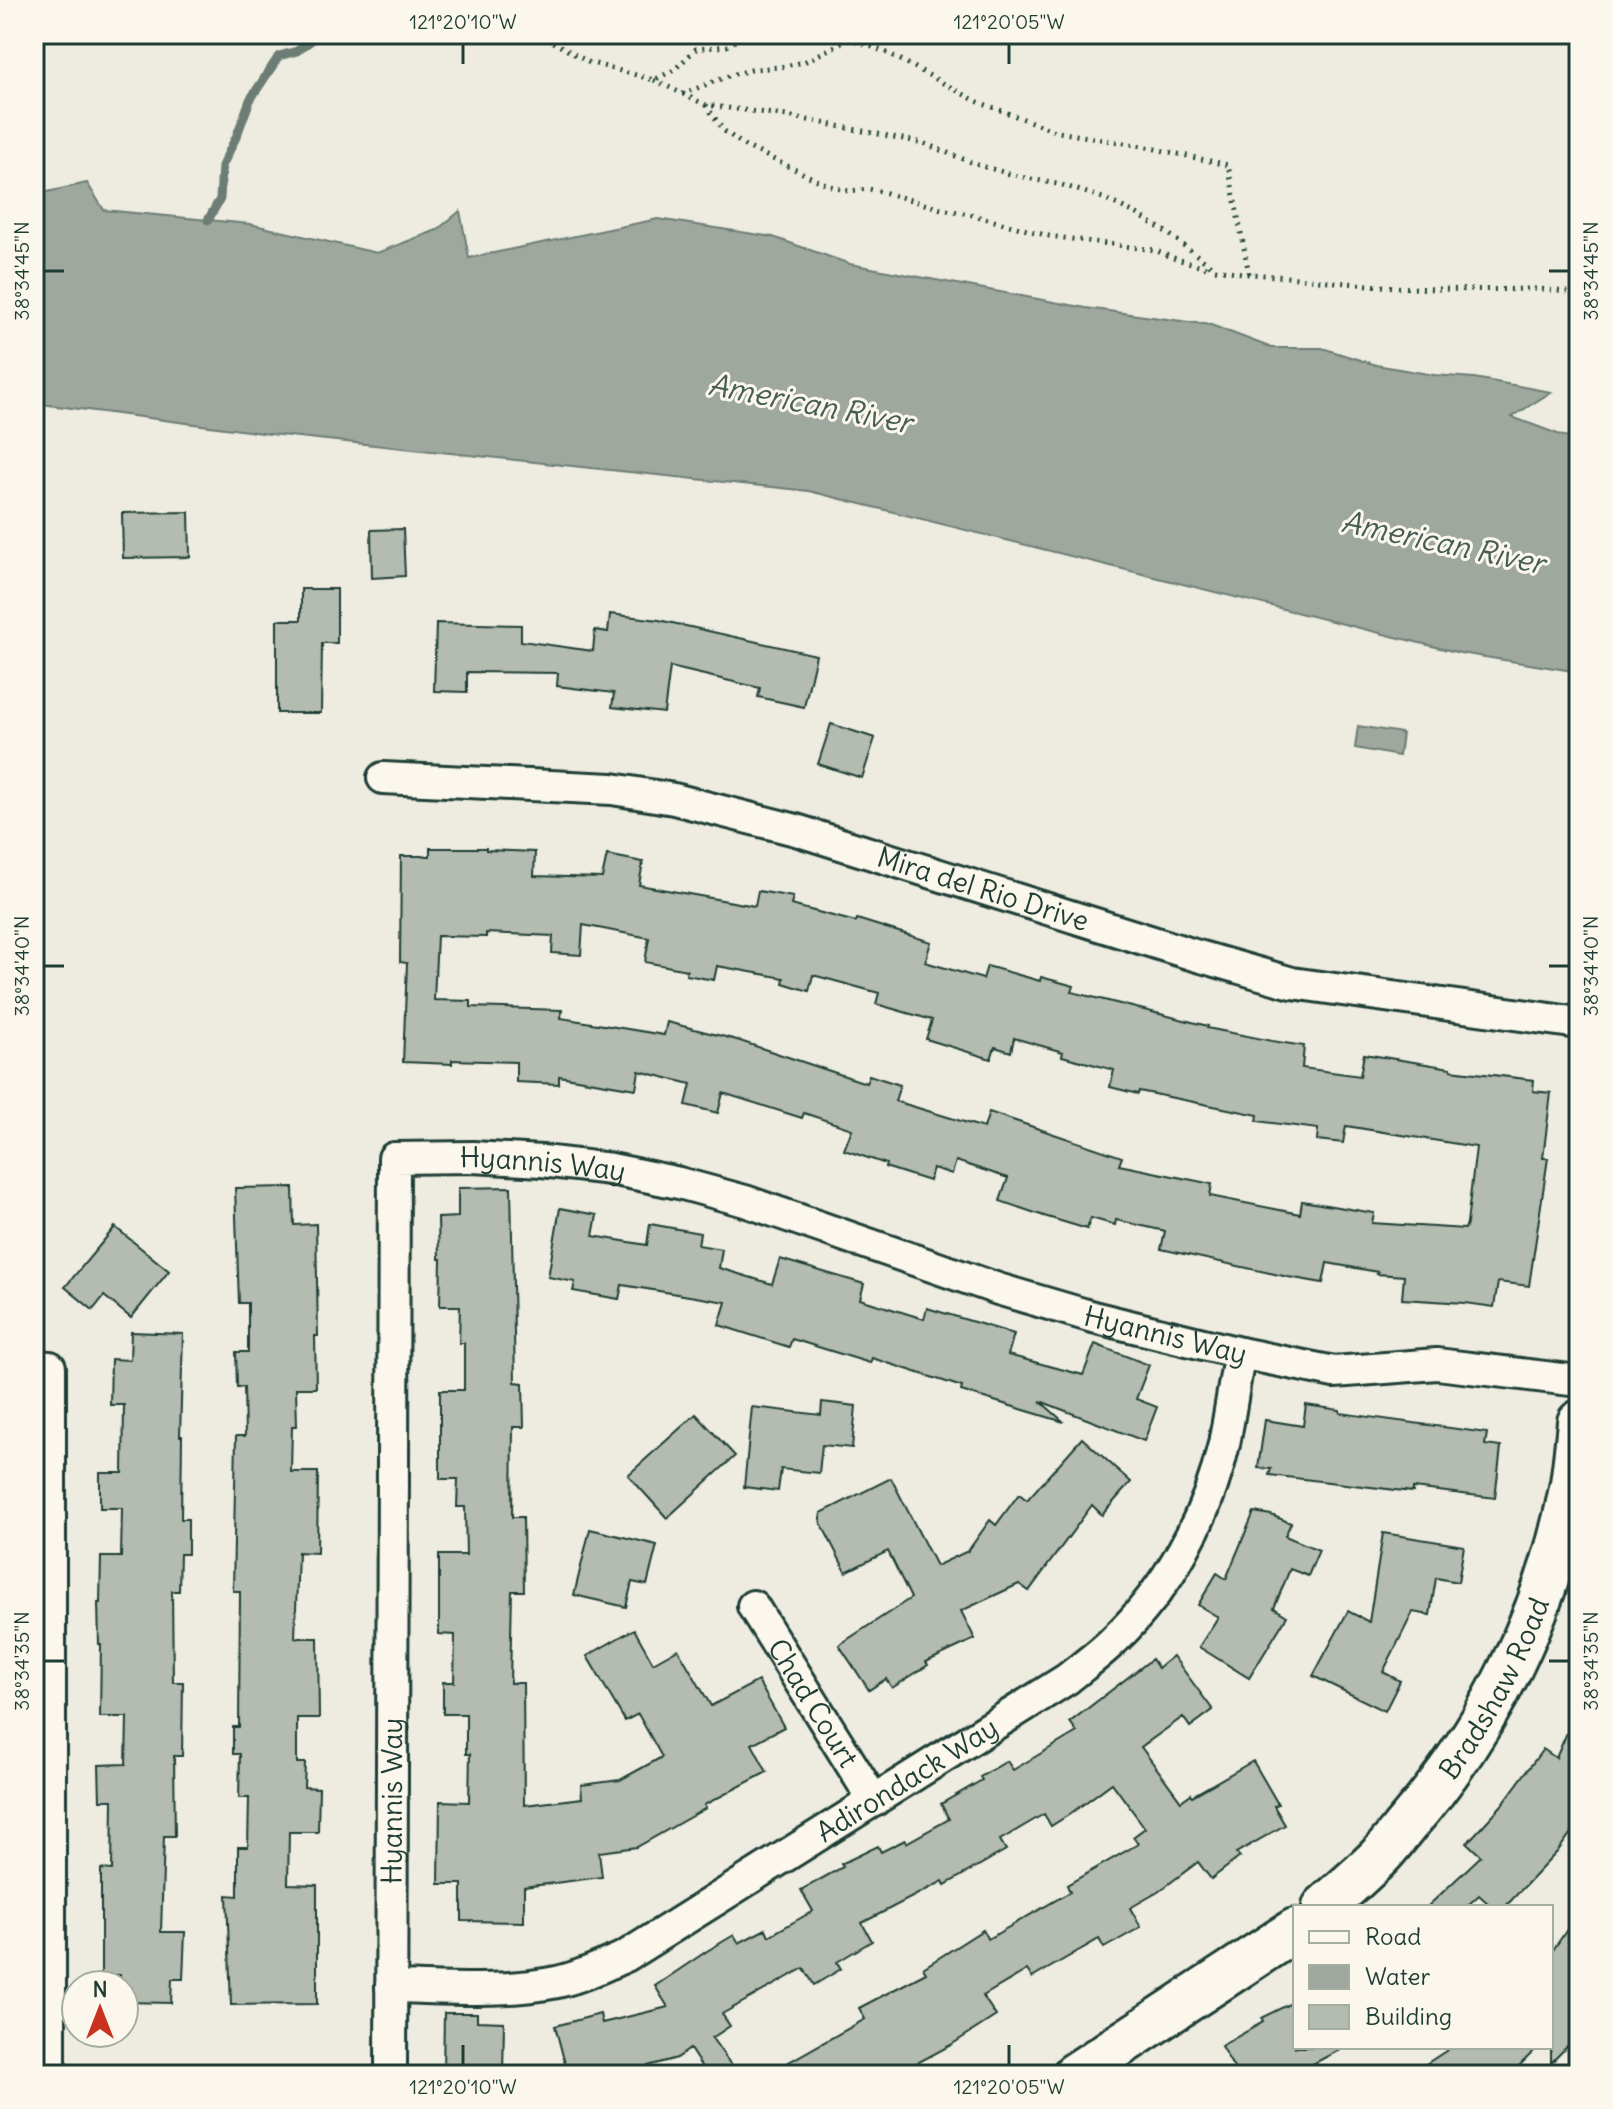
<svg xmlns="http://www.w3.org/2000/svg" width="1613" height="2109" font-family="Delius,sans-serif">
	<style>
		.water { fill: #9fa89f; stroke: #6c7d74; stroke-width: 2 }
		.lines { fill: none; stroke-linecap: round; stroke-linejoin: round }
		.stream { stroke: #6c7d74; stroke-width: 9 }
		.building { fill: #b4bbb0; stroke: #1f3d34; stroke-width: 2; fill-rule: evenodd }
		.street-casing { stroke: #1f3d34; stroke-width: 36 }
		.secondary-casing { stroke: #1f3d34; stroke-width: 48 }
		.path { stroke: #1f3d34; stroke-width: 5; stroke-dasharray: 2 6; stroke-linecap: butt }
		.street { stroke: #fbf7ec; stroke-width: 30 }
		.secondary { stroke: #fbf7ec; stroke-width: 42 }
		.ticks { fill: none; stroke: #1f3d34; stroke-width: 3 }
		.labels { text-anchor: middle; stroke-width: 6; stroke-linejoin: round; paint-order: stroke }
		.street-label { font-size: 28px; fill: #1f3d34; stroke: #fbf7ec }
		.water-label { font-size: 30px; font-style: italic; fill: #455d54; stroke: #fbf7ec }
		.neatline { fill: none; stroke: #1f3d34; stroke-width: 3 }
		.ticks-label { font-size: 20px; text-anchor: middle; fill: #1f3d34 }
	</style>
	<rect width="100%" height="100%" fill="#eeece1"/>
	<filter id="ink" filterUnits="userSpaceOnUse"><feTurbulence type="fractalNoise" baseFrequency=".0125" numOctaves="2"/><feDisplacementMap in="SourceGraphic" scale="16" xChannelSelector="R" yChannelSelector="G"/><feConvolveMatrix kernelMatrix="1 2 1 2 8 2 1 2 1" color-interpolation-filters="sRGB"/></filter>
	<g filter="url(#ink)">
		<!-- water -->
		<g class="water">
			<path d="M87,183L104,210L250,224L377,253L437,230L460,211L469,258L658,219L773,237L850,264L1086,308L1211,325L1272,348H1322L1376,365L1434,375L1474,378L1551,392L1512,417L1563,436L1579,437V672L1460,653L809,491L270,434L34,403V189L43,193Z"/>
			<path d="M1358,726L1402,733L1399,756L1355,748Z"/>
		</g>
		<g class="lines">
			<!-- stream -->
			<path class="stream" d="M208,220L220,199L222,166L237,135L250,100L279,56L297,51L320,34"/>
		</g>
		<!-- building -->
		<g class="building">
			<path d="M189,512L190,557L123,558L122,513Z"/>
			<path d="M403,529L405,576L372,578L371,530Z"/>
			<path d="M301,589H337V643H322L321,713H277V620H301Z"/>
			<path d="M610,614L659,620L816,655L804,707L758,697L760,688L670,667L664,713L612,707L614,693L557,686L558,673L467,672V692L434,691L436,623L521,625V641L593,651L595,630L608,632Z"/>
			<path d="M831,724L875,738L862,778L818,764Z"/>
			<path d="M430,848H486V850L535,852L534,876L602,878L607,855L643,862L639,885L755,906L758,891L793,897L791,905L856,922L857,919L931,942L925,962L983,979L987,966L1040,981L1041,977L1074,986L1072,992L1208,1026L1207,1028L1272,1041L1304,1046L1302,1068L1360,1076L1364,1054L1451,1068V1070L1534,1080L1533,1091L1551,1093L1543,1158H1548L1529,1286L1498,1282L1494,1307L1465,1303L1402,1299L1404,1276L1377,1274L1378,1272L1327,1263L1323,1283L1288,1277L1161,1249L1165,1231L1116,1220L1115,1225L1091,1218L1087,1229L1044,1216L1000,1201L1008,1178L956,1161L952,1174L933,1168L929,1181L885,1167L886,1164L844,1150L852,1129L804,1113L802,1118L723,1093L718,1113L686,1105L691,1084L639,1071L636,1089L559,1076V1084L516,1082V1062L452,1060V1064L403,1062L407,963L400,962L401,856H430ZM583,925L649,938L645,962L687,970L686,975L714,980L717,966L784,978L783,983L809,991L813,975L879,993L876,1004L932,1020L926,1039L991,1059L995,1047L1011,1052L1014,1038L1063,1052L1062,1056L1114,1070L1110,1087L1138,1094L1139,1091L1258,1115L1257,1121L1318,1129L1317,1140L1343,1143L1346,1126L1476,1147L1467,1223L1465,1229L1372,1223L1374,1213L1302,1201L1300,1214L1210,1196L1212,1184L1119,1165L1122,1157L989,1112L984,1128L895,1101L900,1085L869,1075L866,1083L737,1040L667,1022L664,1035L561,1018L562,1010L471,1007V1001L434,1000L437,936L486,937V933L553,936L552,953L581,955Z"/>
			<path d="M293,1187L294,1225L316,1224L318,1336H315L316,1388H296L297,1426H292L291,1472H318L317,1553L298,1552L295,1638H318L319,1718H297V1763H305L304,1787L319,1788L318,1832H289L288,1884L317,1885V2004L231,2005L227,1895L238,1896V1847H248L249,1798H239L240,1754H233V1727H239L240,1591H233L236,1436H245L244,1387H237L236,1352H248V1303H239L235,1188Z"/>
			<path d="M511,1187L515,1382L523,1383L524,1427H513L512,1517H523L524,1591H512L510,1683H523L524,1805L582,1798L581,1785L620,1780L662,1757L638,1714L625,1721L587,1656L634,1629L653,1663L678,1649L711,1706L758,1681L784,1727L752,1744L767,1772L704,1805L706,1808L637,1847L599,1852L602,1877L524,1887V1922L462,1921V1884H439L440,1801L469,1802L470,1754H466V1714H443V1682H454L455,1635L439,1634V1555H466L465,1507H457L458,1479H440V1390H464V1343H459L460,1306H440L441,1259H439L438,1218L458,1217V1188Z"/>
			<path d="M560,1208L597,1215L593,1236L647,1245L650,1224L700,1233L698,1245L722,1249L719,1268L772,1284L780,1259L864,1284L860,1299L924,1319L927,1308L1014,1334L1008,1355L1083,1375L1095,1344L1149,1365L1136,1399L1157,1407L1144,1441L1040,1401L1064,1422L961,1391L962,1387L872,1358L870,1363L792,1339L789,1347L719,1325L726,1302L622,1285L619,1299L573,1291L575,1282L548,1277Z"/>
			<path d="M115,1227L169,1271L131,1318L104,1296L93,1310L65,1287Z"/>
			<path d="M131,1332L183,1334L180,1436H182L181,1519H188V1554H180L179,1591H172L173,1682H183L182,1756H174L175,1836H164L161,1932H185L183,1979H172L171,2003L124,2002V1985H120V1975H101V1869L112,1870L113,1800H100L99,1765L126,1764L127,1717H100L101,1644H99L98,1603H100L101,1557H121L122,1508H100V1473H123L124,1405H110L111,1359L130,1360Z"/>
			<path d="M822,1402L856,1406L852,1448L822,1445L819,1473L781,1469L778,1491L744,1487L752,1407L821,1415Z"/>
			<path d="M1306,1405L1340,1410V1413L1487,1433L1485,1445L1501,1447L1495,1498L1413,1488V1492L1269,1475L1271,1469L1258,1468L1265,1420L1303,1426Z"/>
			<path d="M696,1414L735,1456L667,1518L628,1475Z"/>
			<path d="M1082,1438L1131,1482L1102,1515L1092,1505L1029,1591L1019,1584L961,1611L975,1639L926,1662L928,1665L892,1688L886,1679L869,1690L839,1645L911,1598L888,1551L846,1572L821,1523V1513L891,1478L936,1566L968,1551L990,1520L996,1525L1019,1494L1027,1500Z"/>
			<path d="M1254,1512L1271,1515L1291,1523L1285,1536L1319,1550L1308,1576L1290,1569L1274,1608L1287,1616L1249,1678L1199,1647L1218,1617L1198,1605L1217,1573L1226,1579Z"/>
			<path d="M590,1529L657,1545L647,1585L632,1582L626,1607L574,1595Z"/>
			<path d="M1383,1533L1464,1546L1458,1582L1436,1578L1430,1615L1413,1612L1383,1672L1400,1681L1385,1711L1313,1676L1348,1611L1369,1622Z"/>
			<path d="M1173,1656L1213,1710L1190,1727L1183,1717L1141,1747L1181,1801L1191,1794L1192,1796L1253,1761L1278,1804L1274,1806L1285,1825L1236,1853L1240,1857L1211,1879L1198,1862L1158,1892L1130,1908L1141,1927L1104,1948L1099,1939L1032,1978L1027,1970L983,1996L996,2016L951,2045L895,2075H766L865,2019L859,2008L926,1973L923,1968L983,1930L988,1939L1070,1892L1067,1885L1138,1844L1133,1837L1145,1828L1112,1783L1070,1814L1051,1826L1044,1814L1000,1840L1006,1850L945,1885L943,1881L862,1923L872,1941L837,1962L841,1969L814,1985L804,1968L722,2014L730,2026L712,2038L738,2075H707L690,2049L677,2058L615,2075H568L555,2026L600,2014L602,2023L668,2007L655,1986L707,1951L734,1935L739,1943L766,1929L769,1936L813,1911L801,1890L843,1867L841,1864L878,1846L881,1852L905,1840L906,1843L949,1819L941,1804L982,1780L980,1777L1007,1761L1013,1770L1077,1732L1070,1722L1152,1659L1158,1668Z"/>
			<path d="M1579,1705V1822L1557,1852L1505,1907H1492L1479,1895L1466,1907H1427L1481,1856L1467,1843L1501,1806L1543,1749L1556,1758Z"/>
			<path d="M1579,1912V2034L1551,2063V1953Z"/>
			<path d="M1295,2001V2047H1345L1292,2075H1238L1221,2046L1263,2022L1261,2018Z"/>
			<path d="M444,2013H477V2021L504,2022L503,2075H443Z"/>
			<path d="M1452,2047H1538L1510,2075H1409Z"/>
		</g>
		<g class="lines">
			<!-- street casing -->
			<g class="street-casing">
				<g id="street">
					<path id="s1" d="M383,778L612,789L674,799L796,830L1191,954L1292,983L1579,1023"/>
					<path d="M34,1366L50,1367V2075"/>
					<path id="s2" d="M753,1606L874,1801"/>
					<path id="s3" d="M391,1987C446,1988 503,1993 557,1982C581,1977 603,1966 626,1956L1067,1679C1083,1666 1100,1654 1114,1640C1168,1589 1208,1516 1224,1444C1230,1414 1234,1383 1240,1353"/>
					<path id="s4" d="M391,2075L394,1158L473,1157L542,1161L611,1169L679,1183L745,1201L998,1289L1093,1317L1240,1353L1334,1372L1437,1364L1579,1381"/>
				</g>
			</g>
			<!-- secondary casing -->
			<g class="secondary-casing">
				<g id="secondary">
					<path id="s5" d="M1324,1907C1342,1891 1361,1875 1378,1858C1388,1848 1397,1836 1406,1825C1490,1729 1549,1609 1572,1483C1575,1463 1577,1442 1579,1422"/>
					<path d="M1074,2075L1295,1930"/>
				</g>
			</g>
			<!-- path -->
			<g class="path">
				<path d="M539,34L588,62L654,80L674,70L696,49L727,46L746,34"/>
				<path d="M833,34L850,38L890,54L976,101L1058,132L1142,146L1228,165L1249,274C1298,277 1347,284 1396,287C1441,290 1486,290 1531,289C1547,288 1562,294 1579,291"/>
				<path d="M654,80L706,105L788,116L923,143L978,165L1021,177L1062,185L1103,198L1137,214L1166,232L1215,269L1249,274"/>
				<path d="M682,94L731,75L755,69L780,67L804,62L849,39"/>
				<path d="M706,105L723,130L745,146L830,186L848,191L869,189L887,193L941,209L969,214L1049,236L1154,250L1176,259L1210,268"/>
			</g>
			<!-- street -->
			<use href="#street" class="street"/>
			<!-- secondary -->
			<use href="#secondary" class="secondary"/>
		</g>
	</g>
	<!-- ticks -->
	<path class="ticks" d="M463,44V64M1009,44V64M44,271H64M1549,271H1569M44,966H64M1549,966H1569M44,1661H64M1549,1661H1569M463,2045V2065M1009,2045V2065"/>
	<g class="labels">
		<!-- street labels -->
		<g class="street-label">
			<text dy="10" stroke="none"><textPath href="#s1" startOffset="614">Mira del Rio Drive</textPath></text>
			<text dy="10" stroke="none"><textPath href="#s4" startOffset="1066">Hyannis Way</textPath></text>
			<text dy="10" stroke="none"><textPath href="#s4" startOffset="1714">Hyannis Way</textPath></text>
			<text dy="10" stroke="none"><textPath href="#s5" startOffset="280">Bradshaw Road</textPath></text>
			<text dy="10" stroke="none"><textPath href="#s2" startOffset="114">Chad Court</textPath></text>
			<text dy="10" stroke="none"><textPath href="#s3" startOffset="572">Adirondack Way</textPath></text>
			<text dy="10" stroke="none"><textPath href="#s4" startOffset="274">Hyannis Way</textPath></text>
		</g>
		<!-- water labels -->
		<g class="water-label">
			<text transform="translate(810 404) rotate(11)" y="10">American River</text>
			<text transform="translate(1443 543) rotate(12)" y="10">American River</text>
		</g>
	</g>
	<!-- margin -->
	<rect width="1613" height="2109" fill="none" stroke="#fbf7ec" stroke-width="88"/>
	<!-- legend -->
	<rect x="1293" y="1905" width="260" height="144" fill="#fbf7ec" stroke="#a3ada2" stroke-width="2"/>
	<rect x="1309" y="1931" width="40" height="12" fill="#fbf7ec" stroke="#a3ada2" stroke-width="2"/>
	<text x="1365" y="1945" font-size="24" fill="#1f3d34">Road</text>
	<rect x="1309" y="1965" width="40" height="24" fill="#9fa89f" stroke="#a3ada2" stroke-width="2"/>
	<text x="1365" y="1985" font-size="24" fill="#1f3d34">Water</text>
	<rect x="1309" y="2005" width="40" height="24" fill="#b4bbb0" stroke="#a3ada2" stroke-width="2"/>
	<text x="1365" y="2025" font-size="24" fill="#1f3d34">Building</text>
	<!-- north arrow -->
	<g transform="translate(100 2009)"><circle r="38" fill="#fbf7ec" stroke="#a3ada2" stroke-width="2"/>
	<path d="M0-6L14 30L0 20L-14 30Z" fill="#c8321e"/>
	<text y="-12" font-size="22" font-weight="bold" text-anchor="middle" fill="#1f3d34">N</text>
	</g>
	<rect x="44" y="44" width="1525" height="2021" class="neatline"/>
	<g class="ticks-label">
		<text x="463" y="29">121°20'10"W</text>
		<text x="1009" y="29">121°20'05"W</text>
		<text transform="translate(22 271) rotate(-90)" y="7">38°34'45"N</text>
		<text transform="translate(1591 271) rotate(-90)" y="7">38°34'45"N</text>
		<text transform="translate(22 966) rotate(-90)" y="7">38°34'40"N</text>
		<text transform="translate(1591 966) rotate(-90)" y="7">38°34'40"N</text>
		<text transform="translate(22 1661) rotate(-90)" y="7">38°34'35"N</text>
		<text transform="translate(1591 1661) rotate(-90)" y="7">38°34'35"N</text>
		<text x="463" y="2094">121°20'10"W</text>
		<text x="1009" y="2094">121°20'05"W</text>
	</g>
</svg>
